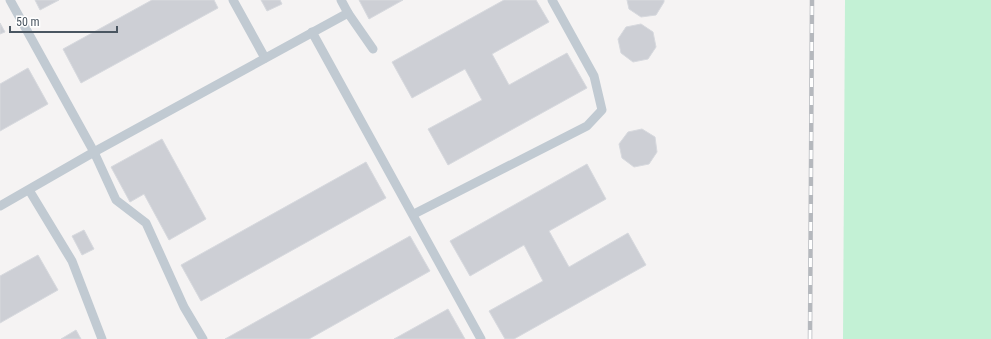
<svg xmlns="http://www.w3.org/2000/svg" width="991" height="339" font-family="'Roboto Condensed',sans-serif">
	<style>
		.green { fill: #c3f1d5 }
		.building { fill: #cdcfd5; stroke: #d7d9de }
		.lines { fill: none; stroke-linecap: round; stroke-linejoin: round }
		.lane { stroke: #c1cad2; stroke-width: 9 }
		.rail-casing { stroke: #b5b8bd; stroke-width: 4.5 }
		.rail { stroke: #fff; stroke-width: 3; stroke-dasharray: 9; stroke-linecap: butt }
	</style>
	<rect width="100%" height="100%" fill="#f5f3f3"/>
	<!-- green -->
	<path class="green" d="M845,0H991V339H843Z"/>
	<!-- building -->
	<g class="building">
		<path d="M35,0H59L40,10Z"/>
		<path d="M152,0H214L218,8L81,83L63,49Z"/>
		<path d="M261,0H280L282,4L267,11Z"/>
		<path d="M359,0H403L369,19Z"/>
		<path d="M504,0H536L549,22L492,54L509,85L567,53L587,88L448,165L428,129L482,100L465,69L412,98L392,62Z"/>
		<path d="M627,0H664V2L656,15L641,17L629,9Z"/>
		<path d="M0,23L5,32L0,34Z"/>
		<path d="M641,24L653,32L656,47L648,59L633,62L621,53L618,39L626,27Z"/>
		<path d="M28,68L48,104L0,131V84Z"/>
		<path d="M642,129L655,137L657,152L649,164L634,167L622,158L619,144L628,132Z"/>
		<path d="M162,139L206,219L169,240L144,194L130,202L111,167Z"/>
		<path d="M366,162L386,198L201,301L181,265Z"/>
		<path d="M587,164L606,199L549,231L569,267L628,233L646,265L514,339H505L489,311L543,281L524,245L470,276L450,241Z"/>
		<path d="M84,230L94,249L82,255L72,236Z"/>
		<path d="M410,236L430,271L309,339H225Z"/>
		<path d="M38,255L58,290L0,323V276Z"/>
		<path d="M448,309L465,339H394Z"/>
		<path d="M76,330L81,339H61Z"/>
	</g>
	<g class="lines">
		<!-- lane -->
		<g class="lane">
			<path d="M10,0L94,152L116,200L146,223L184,307L203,339"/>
			<path d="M233,0L265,58"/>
			<path d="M341,0L348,13L373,49"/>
			<path d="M312,32L481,339"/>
			<path d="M29,190L72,261L102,339"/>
			<path d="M0,206L94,152L348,13"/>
			<path d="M414,214L587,126L602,110L594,76L552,0"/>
		</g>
		<!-- rail casing -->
		<g class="rail-casing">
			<path id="rail" d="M810,339L812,0"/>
		</g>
		<!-- rail -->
		<use href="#rail" class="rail"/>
	</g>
	<!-- scale -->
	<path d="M10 26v6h107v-6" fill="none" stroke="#4a5661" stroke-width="2"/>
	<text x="16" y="26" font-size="12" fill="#4a5661" stroke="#ffffff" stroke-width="3" paint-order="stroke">50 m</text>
</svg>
